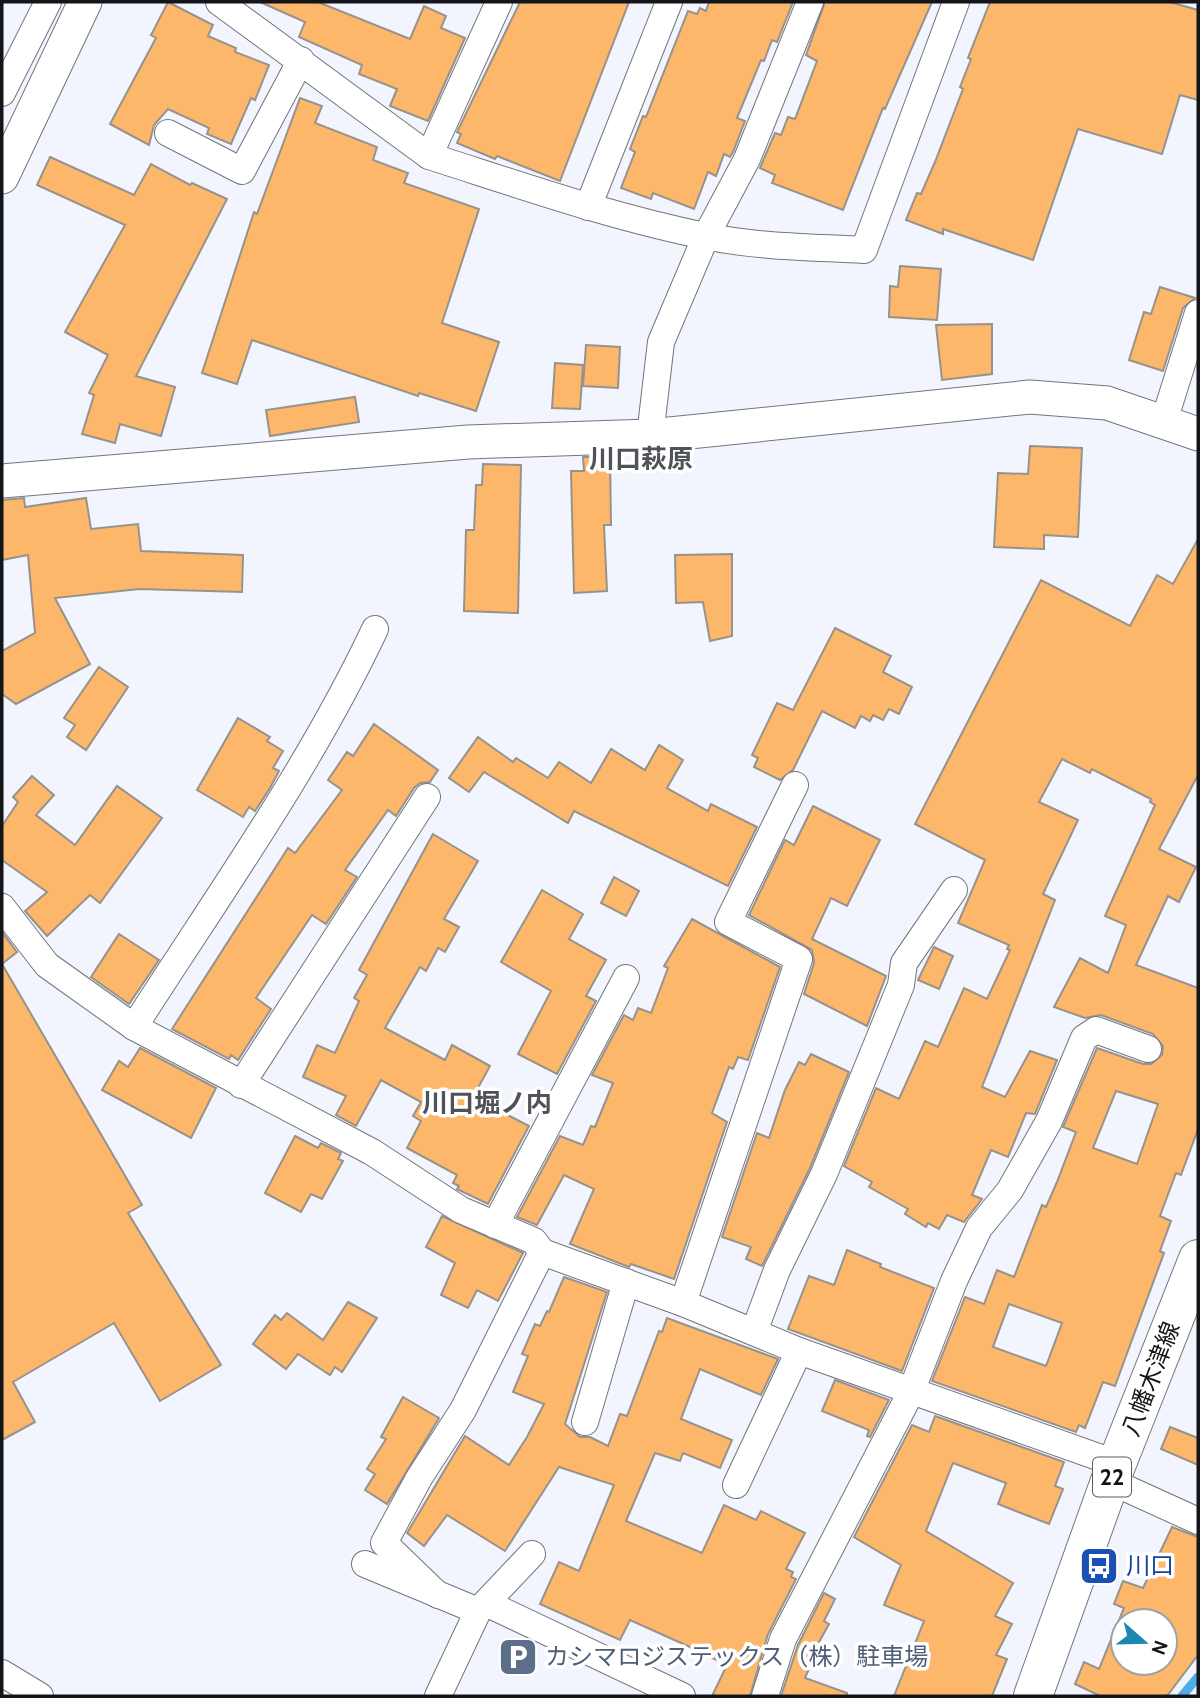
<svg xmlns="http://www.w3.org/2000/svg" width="1200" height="1698" font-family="Cabin,'Noto Sans JP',sans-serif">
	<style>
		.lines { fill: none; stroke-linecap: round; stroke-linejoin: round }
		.stream { stroke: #51abe8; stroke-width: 9 }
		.building { fill: #fcb76a; stroke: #98928c; stroke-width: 2; fill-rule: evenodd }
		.minor-casing { stroke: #73757d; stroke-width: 28 }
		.tertiary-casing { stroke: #73757d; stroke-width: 35 }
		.primary-casing { stroke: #73757d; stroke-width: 40 }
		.minor { stroke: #fff; stroke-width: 26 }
		.tertiary { stroke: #fff; stroke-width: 33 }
		.primary { stroke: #fff; stroke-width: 38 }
		.labels { text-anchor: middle; stroke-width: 7; stroke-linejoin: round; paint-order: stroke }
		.shield { fill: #fff; stroke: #5a5b5d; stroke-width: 2 }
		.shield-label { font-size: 23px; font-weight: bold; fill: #141518 }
		.street-label { font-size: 24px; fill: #141518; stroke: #fff }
		.transit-label { font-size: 24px; fill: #164399; stroke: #fff; text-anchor: start }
		.service-label { font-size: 24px; fill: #4e5e75; stroke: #fff; text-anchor: start }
		.neighbourhood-label { font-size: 26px; font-weight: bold; fill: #4f5259; stroke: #fff }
	</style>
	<rect width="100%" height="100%" fill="#f2f5fd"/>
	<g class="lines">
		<!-- stream -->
		<path class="stream" d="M1182,1696L1198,1677"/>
	</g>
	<!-- building -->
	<g class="building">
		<path d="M168,2L213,25L208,36L236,48L235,52L269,65L255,100L251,98L231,144L207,134L209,128L168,109L154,125L149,145L110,124L156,38L151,35Z"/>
		<path d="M260,2H318L410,39L424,6L446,16L441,28L465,38L428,121L390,106L397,89L359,74L362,65L299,37L305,22Z"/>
		<path d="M520,2H629L560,181L497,156L495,159L457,143L461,134L457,132Z"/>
		<path d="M709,2H793L777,42L772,40L764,61L761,60L737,118L745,121L733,152L730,157L724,154L716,176L708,172L694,209L653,193L651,199L621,188L635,152L630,149L643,116L646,117L688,11L697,14L700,8L706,11Z"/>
		<path d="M825,2H932L885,109L883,108L843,210L772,183L775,175L760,168L775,133L781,135L788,117L795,119L817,61L806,55Z"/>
		<path d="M990,2H1170L1198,10V100L1180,95L1162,154L1078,129L1033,260L943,229V234L906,220L917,193L921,194L935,162L963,89L960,87L971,59L968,58Z"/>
		<path d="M300,98L322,106L315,123L377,147L373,160L408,173L404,183L479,209L442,323L499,342L476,411L419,393L418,396L252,340L237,384L202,373L254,212L257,214Z"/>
		<path d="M50,157L134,195L151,164L190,185L192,183L227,199L136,376L175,387L161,436L120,424L115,443L82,434L94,395L89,393L108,355L65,332L125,225L37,185Z"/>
		<path d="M900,266L941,269L937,320L889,317L890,286L898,287Z"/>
		<path d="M1160,287L1195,298L1183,308L1163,371L1129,360L1144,312L1151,314Z"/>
		<path d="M992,324V374L942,380L936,325Z"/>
		<path d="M586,345L620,347L618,388L583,386Z"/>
		<path d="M555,363L583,365L580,409L552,408Z"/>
		<path d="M355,397L359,422L270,436L266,410Z"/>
		<path d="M1030,446L1082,448L1078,537L1044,535V549L994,547L998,473L1028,474Z"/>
		<path d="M583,457H610L611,525H604L607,591L574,593L571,471H584Z"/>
		<path d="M483,464L521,465L518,613L464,611L466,530H474L476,485H482Z"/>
		<path d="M24,498L25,507L86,498L91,529L138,524L141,551L243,555L242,592L139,589L55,598L90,664L16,704L2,694V651L35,633L28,555L2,560V500Z"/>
		<path d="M1198,539V775L1159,849L1196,867L1179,902L1168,896L1136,965L1198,988V1129L1181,1175L1176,1173L1160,1216L1171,1221L1160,1251L1164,1253L1115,1386L1103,1382L1085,1428L1079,1425L1076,1432L932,1381L965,1297L984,1304L997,1270L1014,1277L1042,1205L1046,1207L1057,1182L1076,1132L1063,1127L1097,1048L1143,1064H1151L1162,1055L1163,1046L1153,1034L1101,1015L1085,1018L1054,1007L1080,958L1108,973L1126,925L1105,916L1155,805L1150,802L1151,799L1092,769L1090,773L1062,759L1039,802L1078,820L1043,894L1055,900L982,1087L1005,1097L1030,1051L1057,1060L1035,1114L1026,1113L1008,1157L991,1150L972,1195L982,1199L964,1222L947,1215L939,1229L928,1223L926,1227L905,1214L908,1209L869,1187L872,1182L844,1166L876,1088L899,1099L925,1041L938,1047L964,988L987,999L1010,950L1007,949L1009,945L958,923L985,860L915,824L1041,580L1130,626L1157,575L1173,584ZM1116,1091L1158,1104L1137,1164L1093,1148ZM1009,1304L1062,1323L1046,1366L993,1347Z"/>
		<path d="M732,554V636L710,641L703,602L676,603L675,555Z"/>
		<path d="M835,628L891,656L883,672L912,687L899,714L889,709L883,720L873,715L870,721L861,716L855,728L822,711L793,770L780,780L754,767L758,758L752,755L777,703L793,710Z"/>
		<path d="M99,667L128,687L86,750L67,737L75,725L64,718Z"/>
		<path d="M238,718L270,737L267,741L283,751L273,768L279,771L270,788L255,811L249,807L243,817L197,790Z"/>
		<path d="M374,724L438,770L430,782L420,783L414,788L396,816L388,810L345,870L357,877L326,924L312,915L256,998L271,1009L238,1060L231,1055L229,1059L172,1029L288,848L295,853L342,790L328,780L347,752L353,756Z"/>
		<path d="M478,737L513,762L516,758L548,778L559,762L591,783L611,749L645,770L659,745L683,760L667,788L708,811L711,804L757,827L728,886L574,811L568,823L484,772L469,792L449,778Z"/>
		<path d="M32,776L54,795L36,815L75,845L117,786L162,818L100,903L90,895L47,936L25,911L47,892L2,860V826L18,802L13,797Z"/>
		<path d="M813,806L880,840L847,906L831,898L812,939L886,976L867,1026L804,994L814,963L812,950L749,915L785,840L794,845Z"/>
		<path d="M433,834L478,861L444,919L459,927L445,952L438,948L426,971L420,967L385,1028L445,1060L452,1045L490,1066L473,1097L529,1126L488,1204L457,1189L459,1186L453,1183L457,1175L407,1148L421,1121L413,1116L421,1102L381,1080L356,1126L336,1115L346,1096L303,1077L317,1045L335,1053L359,1001L354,998L367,975L359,970Z"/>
		<path d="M614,877L639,891L626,916L601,903Z"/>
		<path d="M542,890L583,914L569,939L606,960L586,996L596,1001L557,1074L518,1054L551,991L501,962Z"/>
		<path d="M692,919L780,967L748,1060L738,1057L733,1069L729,1067L712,1113L727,1122L674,1279L631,1264L629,1267L570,1244L594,1189L564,1175L537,1225L517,1217L560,1136L583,1145L591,1126L595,1127L613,1083L592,1075L624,1015L633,1020L638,1008L651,1013L668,968L664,966Z"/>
		<path d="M2,932L17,952L2,964Z"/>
		<path d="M119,934L159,960L129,1004L91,977Z"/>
		<path d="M934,947L953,956L939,989L918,980Z"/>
		<path d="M2,964L142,1205L128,1213L221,1365L160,1401L114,1323L13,1382L35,1422L2,1440Z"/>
		<path d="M140,1048L216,1088L191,1138L102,1090L119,1061L128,1067Z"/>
		<path d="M811,1054L849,1072L810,1168L762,1266L746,1259L751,1247L722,1237L757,1133L769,1138L785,1090L799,1062L805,1065Z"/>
		<path d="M295,1136L318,1148L321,1143L341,1153L338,1159L343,1161L322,1199L311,1194L301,1212L265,1193Z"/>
		<path d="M442,1216L523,1253L498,1301L477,1290L468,1308L441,1295L455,1263L426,1247Z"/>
		<path d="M847,1250L881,1264L880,1267L934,1288L902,1371L788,1329L809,1276L834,1285Z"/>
		<path d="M564,1277L607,1292L565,1424L580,1437H590L608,1446L620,1414L627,1416L659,1331L662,1332L667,1318L778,1359L761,1395L700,1369L681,1419L732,1440L720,1468L683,1453L680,1461L655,1453L626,1521L702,1553L724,1505L756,1520L761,1511L805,1533L786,1569L793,1572L791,1577L796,1579L768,1634L750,1696H712L727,1665L690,1647L630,1620L620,1640L540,1604L559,1562L579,1571L614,1485L559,1467L505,1551L447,1515L424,1546L407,1533L465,1436L509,1465L527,1437L544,1404L513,1392L528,1356L522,1354L535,1324L540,1326L547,1311L549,1312Z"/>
		<path d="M348,1302L377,1318L342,1372L335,1367L330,1375L298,1354L286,1369L253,1344L275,1315L281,1320L287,1313L323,1340Z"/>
		<path d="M835,1380L889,1400L870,1437L867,1436L869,1430L822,1411Z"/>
		<path d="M403,1397L439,1418L387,1504L365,1490L375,1474L367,1469L386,1439L381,1437Z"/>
		<path d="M935,1416L1064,1462L1055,1486L1063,1489L1049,1524L998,1504L1006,1483L953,1463L926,1531L1013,1583L995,1616L1012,1624L996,1655L1007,1659L992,1696H894L924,1621L884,1605L901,1565L854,1537L912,1425L929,1432Z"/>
		<path d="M1170,1427L1198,1438V1465L1161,1449Z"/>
		<path d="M1172,1527L1198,1537V1655L1167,1696H1100L1075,1684L1084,1662L1099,1669L1124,1608L1114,1604L1123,1581L1143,1588ZM1123,1621H1165V1663H1123Z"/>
		<path d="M824,1593L835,1599L824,1621L829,1624L804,1669L808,1671L805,1678L847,1693V1696H781L798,1645Z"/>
	</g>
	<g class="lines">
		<!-- minor casing -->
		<g class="minor-casing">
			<g id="minor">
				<path d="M219,2L429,156"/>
				<path d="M499,2L429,156C520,185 611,217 705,236C757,247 811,247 864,250L956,2"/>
				<path d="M2,93L48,2"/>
				<path d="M168,133L242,171L301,60"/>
				<path d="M588,207L669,2"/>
				<path d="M1164,421L1198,313"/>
				<path d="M650,436L661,342L706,236L747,159L810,2"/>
				<path d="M2,907L47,965L134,1027L372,1152L461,1210L534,1241L542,1252L683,1303L799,1351L1118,1464"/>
				<path d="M134,1027C217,897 309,769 375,629"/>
				<path d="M241,1085L427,797"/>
				<path d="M495,1225L626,978"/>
				<path d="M683,1303L799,959L728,922L795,785"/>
				<path d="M754,1332L777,1270L824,1174L901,985L904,963L954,890"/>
				<path d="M585,1422L626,1282"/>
				<path d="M1110,1481L1198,1521"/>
				<path d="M736,1485L799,1351"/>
				<path d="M365,1564L478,1611"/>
				<path d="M438,1595L384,1543L419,1478L463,1410L542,1252"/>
				<path d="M486,1603L682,1696"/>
				<path d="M2,1673L40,1696"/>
				<path d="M438,1696L478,1611L532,1554"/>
				<path d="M765,1696L783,1639L911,1392L954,1281L979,1228L1010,1190L1049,1121L1084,1038L1096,1030L1148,1049"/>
			</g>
		</g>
		<!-- tertiary casing -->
		<g class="tertiary-casing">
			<g id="tertiary">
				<path d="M2,177L85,2"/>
				<path d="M2,481L468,442L650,436L1030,397L1107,403L1198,434"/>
			</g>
		</g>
		<!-- primary casing -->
		<g class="primary-casing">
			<path id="primary" d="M1033,1696L1110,1481L1198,1259"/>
		</g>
		<!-- minor -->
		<use href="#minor" class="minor"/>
		<!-- tertiary -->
		<use href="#tertiary" class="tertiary"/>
		<!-- primary -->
		<use href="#primary" class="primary"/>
	</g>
	<!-- icons -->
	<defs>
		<g id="bus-square" transform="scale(2.0125)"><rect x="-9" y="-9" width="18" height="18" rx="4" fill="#1a4fb4" stroke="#fff"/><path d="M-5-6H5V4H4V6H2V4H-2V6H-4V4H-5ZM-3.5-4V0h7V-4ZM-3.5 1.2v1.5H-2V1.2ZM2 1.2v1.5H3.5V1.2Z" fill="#fff"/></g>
		<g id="parking-square" transform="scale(2.0125)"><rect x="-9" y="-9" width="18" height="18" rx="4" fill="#5c6f8a" stroke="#fff"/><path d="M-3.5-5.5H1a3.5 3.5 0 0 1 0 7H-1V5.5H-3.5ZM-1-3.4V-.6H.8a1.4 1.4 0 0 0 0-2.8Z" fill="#fff"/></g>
	</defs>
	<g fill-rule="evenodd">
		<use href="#bus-square" x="1099" y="1566"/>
		<use href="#parking-square" x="518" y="1657"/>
	</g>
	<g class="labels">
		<!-- shield labels -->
		<rect class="shield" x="1093" y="1457.5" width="38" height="39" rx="5"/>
		<g class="shield-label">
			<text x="1112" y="1485">22</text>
		</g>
		<!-- street labels -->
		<g class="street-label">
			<text transform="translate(1151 1379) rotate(-69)" y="8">八幡木津線</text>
		</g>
		<!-- transit labels -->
		<g class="transit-label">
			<text x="1126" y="1574">川口</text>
		</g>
		<!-- service labels -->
		<g class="service-label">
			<text x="545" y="1665">カシマロジステックス（株）駐車場</text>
		</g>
		<!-- neighbourhood labels -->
		<g class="neighbourhood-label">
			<text x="641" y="468">川口萩原</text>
			<text x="487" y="1112">川口堀ノ内</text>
		</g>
	</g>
	<!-- border -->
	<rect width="1200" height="1698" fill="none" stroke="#141518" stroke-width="7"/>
	<!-- north arrow -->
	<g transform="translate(1144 1642) rotate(110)"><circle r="33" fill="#ffffff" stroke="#a1a1a3" stroke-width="2"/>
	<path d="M0-5L12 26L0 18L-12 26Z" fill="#1c87af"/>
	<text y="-10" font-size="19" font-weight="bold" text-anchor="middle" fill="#141518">N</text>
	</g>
</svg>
